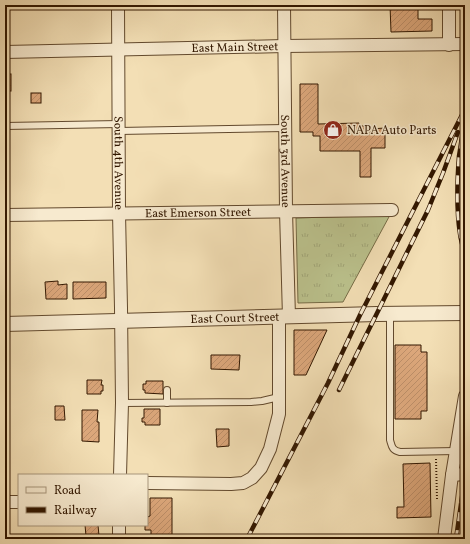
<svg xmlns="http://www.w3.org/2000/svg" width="470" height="544" font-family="Vollkorn,serif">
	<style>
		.grass { fill: url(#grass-tufts); stroke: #766c46 }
		.building { fill: url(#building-hatch); stroke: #321700 }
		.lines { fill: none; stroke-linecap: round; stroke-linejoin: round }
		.service-casing { stroke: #62492d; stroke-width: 8 }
		.minor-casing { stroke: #62492d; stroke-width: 14 }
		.tertiary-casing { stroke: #62492d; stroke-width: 16 }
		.path { stroke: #321700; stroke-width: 2; stroke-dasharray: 1 2; stroke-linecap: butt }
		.service { stroke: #f7eacf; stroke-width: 6 }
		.minor { stroke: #f7eacf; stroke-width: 12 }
		.tertiary { stroke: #f7eacf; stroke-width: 14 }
		.rail-casing { stroke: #321700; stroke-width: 4.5 }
		.rail { stroke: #f7eacf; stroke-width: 3; stroke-dasharray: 9; stroke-linecap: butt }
		.labels { text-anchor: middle; stroke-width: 3; stroke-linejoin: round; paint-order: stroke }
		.street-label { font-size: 12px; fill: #321700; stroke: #f7eacf }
		.poi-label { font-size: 12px; fill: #321700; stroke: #f7eacf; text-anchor: start }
	</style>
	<defs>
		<pattern id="grass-tufts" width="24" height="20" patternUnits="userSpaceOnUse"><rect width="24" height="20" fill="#bbc28d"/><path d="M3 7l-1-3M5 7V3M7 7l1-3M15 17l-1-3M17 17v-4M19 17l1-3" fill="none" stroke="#a1a678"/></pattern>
		<pattern id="building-hatch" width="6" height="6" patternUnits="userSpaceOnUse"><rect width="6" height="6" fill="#dca77b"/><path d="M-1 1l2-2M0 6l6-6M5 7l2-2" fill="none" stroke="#bd8f69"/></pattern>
	</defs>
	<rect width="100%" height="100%" fill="#f3dfb5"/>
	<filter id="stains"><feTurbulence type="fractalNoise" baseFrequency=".005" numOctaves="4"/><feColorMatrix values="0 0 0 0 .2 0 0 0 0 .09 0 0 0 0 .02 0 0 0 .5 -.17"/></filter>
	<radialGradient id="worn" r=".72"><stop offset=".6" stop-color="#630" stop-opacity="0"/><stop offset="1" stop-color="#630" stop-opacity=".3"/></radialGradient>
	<!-- grass -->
	<path class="grass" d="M390,215L343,302L298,303L296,218Z"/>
	<!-- building -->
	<g class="building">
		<path d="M390,5H418V19H432V31L391,32Z"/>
		<rect x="5" y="74" width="6" height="17"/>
		<path d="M300,84H318V124L359,123V126H366V134H370V129L385,128V148H371V177H360V151H320V136H313V132H300Z"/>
		<rect x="31" y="93" width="10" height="10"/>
		<path d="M58,281V285L67,284V299H46L45,282Z"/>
		<path d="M73,282H106V298L73,299Z"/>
		<path d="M294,330H327L306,375H294Z"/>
		<path d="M395,345H421V352H427V411H421V419H395Z"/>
		<path d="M211,355H240L239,370L211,369Z"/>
		<path d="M87,380H102L101,385H103V391H101V394H87Z"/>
		<path d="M146,381H163V394L145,393V390H143V384H146Z"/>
		<path d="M55,406H64L65,420H55Z"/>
		<path d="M144,409H160V425H145V422H142V418H144Z"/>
		<path d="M82,410H98L97,422H99V442L82,441Z"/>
		<path d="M216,429H229V446L217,447Z"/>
		<path d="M430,463L431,517L397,518V507H404L403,464Z"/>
		<path d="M150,498H172V539H151V530H145V525H147V517L150,516Z"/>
		<path d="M85,525H98L99,536H86Z"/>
	</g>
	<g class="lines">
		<!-- service casing -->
		<g class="service-casing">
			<g id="service">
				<path d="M5,126L119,124"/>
				<path d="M119,131L285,128"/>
				<path d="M390,314V440C392,447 392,450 400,452L456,451"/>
				<path d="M122,403L251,402L262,401L279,397"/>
				<path d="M167,403V390"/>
			</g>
		</g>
		<!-- minor casing -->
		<g class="minor-casing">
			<g id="minor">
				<path id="s1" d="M118,5L119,213L121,308L122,403L120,475"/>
				<path id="s2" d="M284,5L286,211L289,317"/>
				<path d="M449,5V45"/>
				<path id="s3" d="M5,52L284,46L465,44"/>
				<path id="s4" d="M5,215L392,210"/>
				<path d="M452,475L465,474"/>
				<path d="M147,483L231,484L243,483L252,478L261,468L270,449L279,414V317"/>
				<path d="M5,502H19"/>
				<path d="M119,539V525"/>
				<path d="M444,539L452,475L465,396"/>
			</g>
		</g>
		<!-- tertiary casing -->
		<g class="tertiary-casing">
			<g id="tertiary">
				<path id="s5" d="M5,324L377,314L465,313"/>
			</g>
		</g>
		<!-- path -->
		<path class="path" d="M436,459L437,499"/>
		<!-- service -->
		<use href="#service" class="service"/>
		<!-- minor -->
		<use href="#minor" class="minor"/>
		<!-- tertiary -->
		<use href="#tertiary" class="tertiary"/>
		<!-- rail casing -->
		<g class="rail-casing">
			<g id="rail">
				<path d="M465,122C462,134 461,145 459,156C457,182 456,208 460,234C461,241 463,248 465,255"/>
				<path d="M339,390L428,210L443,173L458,132"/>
				<path d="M247,539L328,383L360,315L465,109"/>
				<path d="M456,539L465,476"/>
			</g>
		</g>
		<!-- rail -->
		<use href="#rail" class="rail"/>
	</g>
	<!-- icons -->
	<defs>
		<g id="shop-disc" transform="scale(1)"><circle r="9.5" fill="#8f2418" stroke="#f7eacf"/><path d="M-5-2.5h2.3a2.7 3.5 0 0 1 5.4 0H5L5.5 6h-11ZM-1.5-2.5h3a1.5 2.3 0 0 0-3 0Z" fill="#fff"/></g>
	</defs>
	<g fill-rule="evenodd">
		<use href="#shop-disc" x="333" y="130"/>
	</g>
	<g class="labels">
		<!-- street labels -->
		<g class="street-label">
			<text dy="4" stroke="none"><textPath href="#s3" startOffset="230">East Main Street</textPath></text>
			<text dy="4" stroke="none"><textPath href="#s2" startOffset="156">South 3rd Avenue</textPath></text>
			<text dy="4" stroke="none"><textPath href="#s1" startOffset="158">South 4th Avenue</textPath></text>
			<text dy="4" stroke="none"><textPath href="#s4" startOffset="193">East Emerson Street</textPath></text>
			<text dy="4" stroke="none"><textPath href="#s5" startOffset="230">East Court Street</textPath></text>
		</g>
		<!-- poi labels -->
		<g class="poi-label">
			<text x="347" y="134">NAPA Auto Parts</text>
		</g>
	</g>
	<!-- margin -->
	<rect width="470" height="544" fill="none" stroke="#f3dfb5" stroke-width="20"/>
	<rect x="6" y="6" width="458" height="532" fill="none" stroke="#321700" stroke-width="2"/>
	<rect x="10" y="10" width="450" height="524" fill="none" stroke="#321700"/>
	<!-- legend -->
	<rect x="18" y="474" width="130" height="52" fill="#f7eacf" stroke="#a8967c"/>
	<rect x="26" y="487" width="20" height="6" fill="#f7eacf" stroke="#a8967c"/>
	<text x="54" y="494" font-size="12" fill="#321700">Road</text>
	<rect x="26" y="507" width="20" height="6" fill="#321700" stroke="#a8967c"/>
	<text x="54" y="514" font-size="12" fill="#321700">Railway</text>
	<rect width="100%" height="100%" filter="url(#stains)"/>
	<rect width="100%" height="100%" fill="url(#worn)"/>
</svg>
